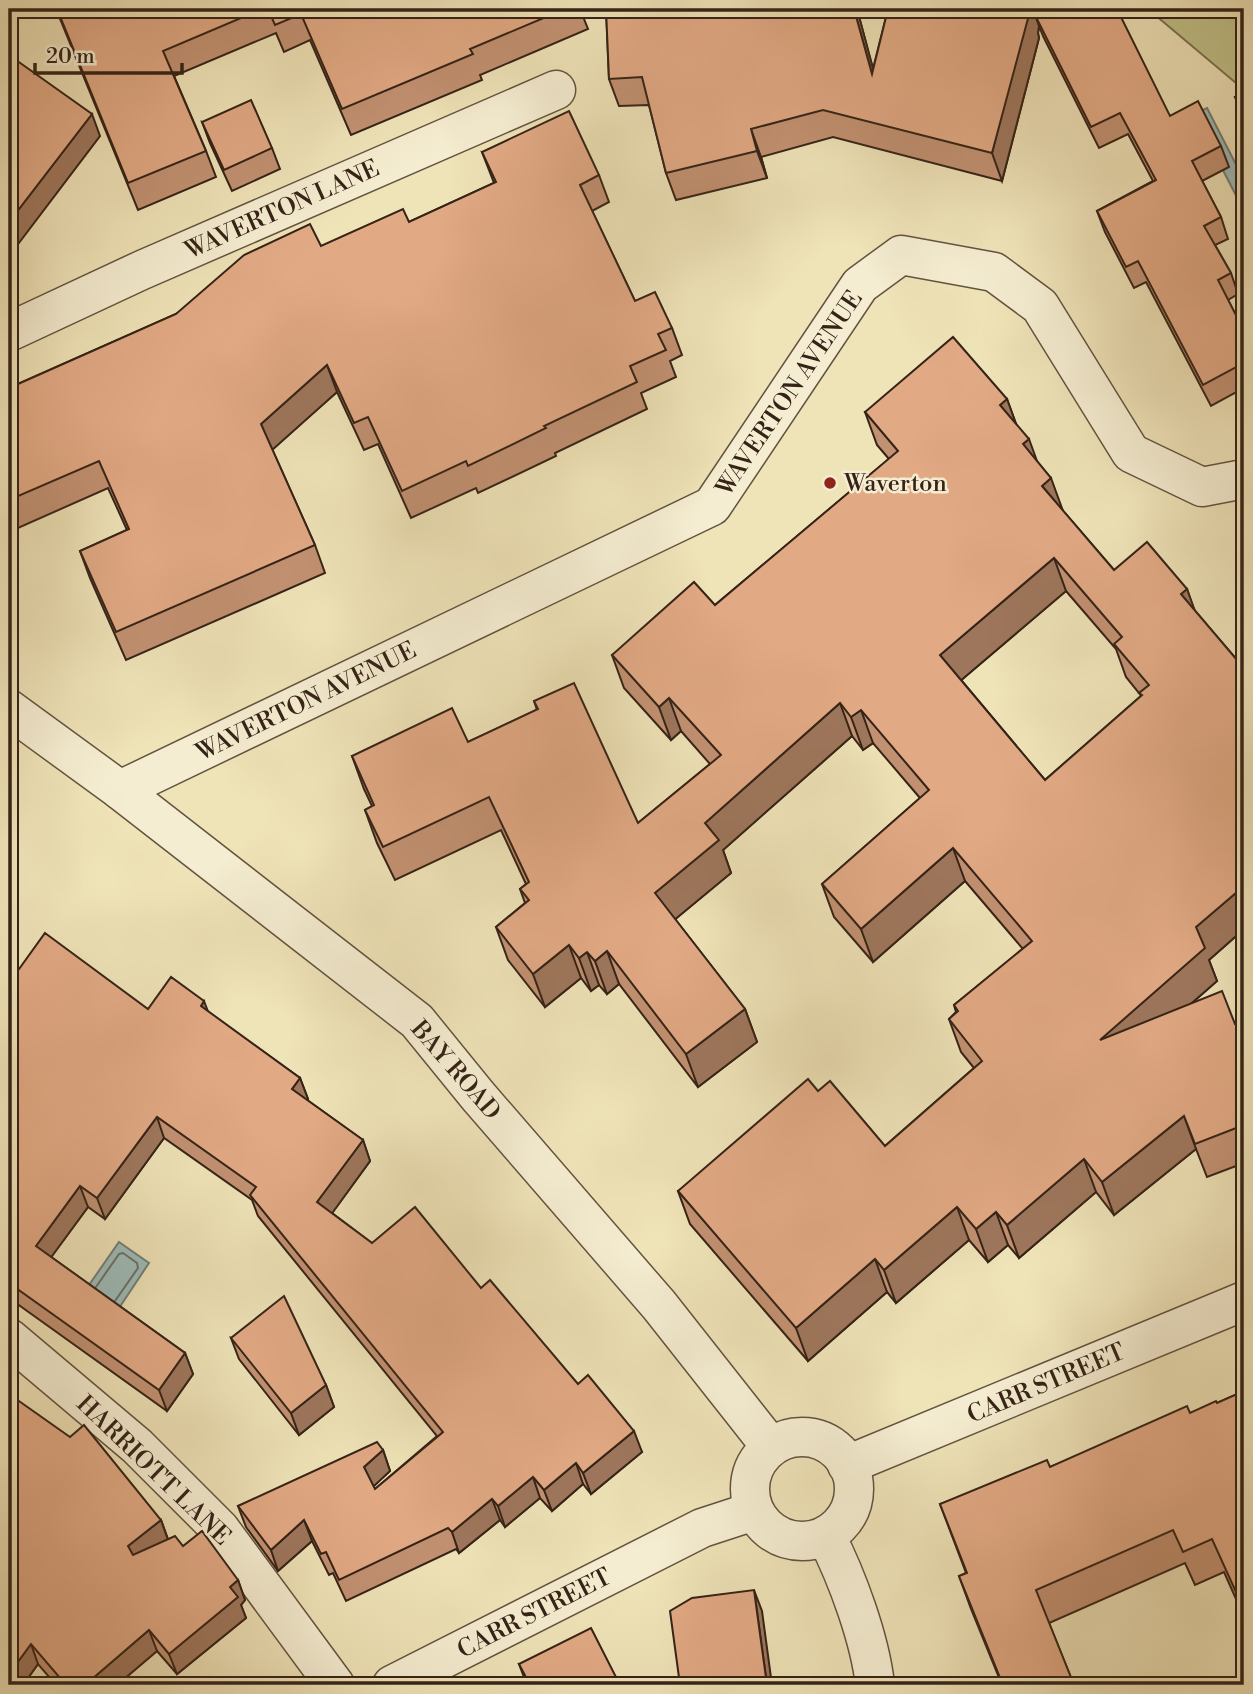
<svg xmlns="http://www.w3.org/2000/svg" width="1253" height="1694" font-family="'Libre Bodoni',serif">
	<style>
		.green { fill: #c1c189; stroke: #7b7250; stroke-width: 2 }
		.water { fill: #9dbcb9; stroke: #737f78; stroke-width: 2 }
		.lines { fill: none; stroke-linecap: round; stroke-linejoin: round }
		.shore { stroke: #697068; stroke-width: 2 }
		.minor-casing { stroke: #64533f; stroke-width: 41 }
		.minor { stroke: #f5edd1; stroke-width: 38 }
		.wall { fill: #c29172; stroke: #352317; stroke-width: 2; fill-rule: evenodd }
		.shaded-wall { fill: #9e765c; stroke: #352317; stroke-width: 2 }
		.building { fill: #e1a984; stroke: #352317; stroke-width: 2; fill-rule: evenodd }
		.poi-dot { fill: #8f2418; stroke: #f5edd1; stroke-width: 2.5 }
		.labels { text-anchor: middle; stroke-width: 5; stroke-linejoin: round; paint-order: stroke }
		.street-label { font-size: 24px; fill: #352317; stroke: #f5edd1 }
		.poi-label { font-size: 24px; fill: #352317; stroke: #f5edd1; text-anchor: start }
	</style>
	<rect width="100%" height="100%" fill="#efe3b8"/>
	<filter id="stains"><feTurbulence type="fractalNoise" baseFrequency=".00286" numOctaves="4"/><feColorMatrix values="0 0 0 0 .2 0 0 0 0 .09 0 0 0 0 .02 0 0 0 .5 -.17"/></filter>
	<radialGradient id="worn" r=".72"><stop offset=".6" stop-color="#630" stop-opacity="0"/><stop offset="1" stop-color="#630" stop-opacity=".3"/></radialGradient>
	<!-- green -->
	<path class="green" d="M1148,9H1244V88L1243,89Z"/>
	<!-- water -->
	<g class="water">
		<path d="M1207,108L1244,180V211L1194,114Z"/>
		<path d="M119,1242L149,1263L113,1317L82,1295Z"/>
	</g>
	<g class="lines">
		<!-- shore -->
		<path class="shore" d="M96,1287L119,1254L123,1253L137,1263L138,1268L115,1301"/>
		<!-- minor casing -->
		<g class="minor-casing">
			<g id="minor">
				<path d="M9,332L142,270L556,90"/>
				<path d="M9,709L120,790L417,1021L478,1096L659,1305L771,1447"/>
				<path d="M120,790L712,506L860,285L901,255L994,272L1040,306L1131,453L1202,487L1244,479"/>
				<path d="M9,1338L137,1446L220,1529L335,1685"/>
				<circle cx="802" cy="1489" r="52"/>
				<path d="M847,1465L1244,1301"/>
				<path d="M826,1536C847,1577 870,1639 875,1685"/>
				<path d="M392,1685L702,1528L754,1511"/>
			</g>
		</g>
		<!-- minor -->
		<use href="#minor" class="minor"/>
	</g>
	<!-- wall -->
	<g class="wall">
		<path d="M56,9H580L588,29L480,75L482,80L351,135L310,40L284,52L276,33L174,76L206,151L216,177L138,210Z"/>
		<path d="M606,9H857L873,69L888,9H1044L1043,11L1170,116L1221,146L1229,167L1202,181L1221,217L1228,239L1215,245L1231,273L1238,294L1228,300L1244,331V388L1211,406L1146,282L1134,288L1105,232L1097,211L1153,181L1128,134L1099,148L1043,36L1039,26L1038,33L1039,38L1002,181L833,137L761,157L767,178L676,200L666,173L649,105L619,106L609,79Z"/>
		<path d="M1244,91V121L1235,97Z"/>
		<path d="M202,122L272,148L280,169L232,191L210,143Z"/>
		<path d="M482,152L599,175L609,202L592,211L635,301L672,328L682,355L670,361L676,377L641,393L647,409L555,453L556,456L478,493L476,488L411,518L378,444L364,450L337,392L272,449L315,545L325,573L126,660L90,578L80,551L127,530L108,488L9,532V388L176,314L321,246L409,222L494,183Z"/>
		<path d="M1007,399L1016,424L1063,511L1114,570L1187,589L1194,610L1237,660L1244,654V929L1209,960L1217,981L1192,1003L1235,1024L1244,1020V1163L1207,1177L1196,1149L1114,1215L1096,1192L1019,1258L1008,1245L988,1262L969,1240L896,1303L887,1292L808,1361L690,1224L678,1191L818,1091L885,1146L974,1068L961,1052L949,1019L956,1012L954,1005L1023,949L965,881L873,962L834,917L822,884L920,798L873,743L863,750L852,736L723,850L731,873L675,919L745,1009L757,1042L698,1087L619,984L607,994L599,985L591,991L581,978L545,1007L508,960L496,927L525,903L520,889L526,884L501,830L395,880L377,843L365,810L372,806L364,789L352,756L468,742L537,710L534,701L638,823L710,764L681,731L671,740L624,688L612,655L715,605L889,459L877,445L865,412ZM1066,591L1116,649L1126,677L1139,693L1141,696L1045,780L961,680Z"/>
		<path d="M9,983L148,1009L208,1012L300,1078L308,1099L307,1100L363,1140L370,1161L332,1213L372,1243L481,1288L578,1384L642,1452L591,1494L583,1484L552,1511L540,1498L505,1527L500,1520L459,1553L456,1549L346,1601L333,1573L329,1575L312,1541L278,1571L246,1527L238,1506L383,1450L390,1471L373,1486L375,1489L437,1436L258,1216L252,1200L164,1138L105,1219L88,1207L51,1257L185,1353L193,1374L167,1411L9,1298Z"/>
		<path d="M231,1338L326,1385L334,1407L299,1435L239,1359Z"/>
		<path d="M1244,1391V1617L1224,1572L1195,1585L1185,1563L1049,1623L1074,1685H1002L971,1609L959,1576L966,1573L940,1504L1050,1467L1217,1403Z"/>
		<path d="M9,1394L161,1520L168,1539L183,1546L238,1580L245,1600L241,1605L246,1618L177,1674L157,1651L117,1685H56L38,1664L23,1685H9Z"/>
		<path d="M519,1664L620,1685H527Z"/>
	</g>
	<!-- shaded-wall -->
	<g class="shaded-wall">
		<path d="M854,9H857L882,102L872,74Z"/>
		<path d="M1027,9H1044L1040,24L1035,15L1039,26L1038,33L1039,38L1002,181L992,153Z"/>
		<path d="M92,114L100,136L9,256V222Z"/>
		<path d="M751,129L761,157L767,178L757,151Z"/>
		<path d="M327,365L337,392L271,451L261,424Z"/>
		<path d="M1007,399L1019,432L1000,405Z"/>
		<path d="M1029,439L1041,472L1023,444Z"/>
		<path d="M1051,478L1063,511L1042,486Z"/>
		<path d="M1054,558L1066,591L952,688L940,655Z"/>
		<path d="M1187,589L1199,622L1181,594Z"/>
		<path d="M669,698L681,731L671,740L659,707Z"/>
		<path d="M840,703L852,736L723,850L731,873L667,926L655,893L705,823Z"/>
		<path d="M861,710L873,743L863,750L851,717Z"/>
		<path d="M953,848L965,881L873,962L861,929Z"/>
		<path d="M1244,886V929L1209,960L1217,981L1112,1073L1100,1040L1196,927Z"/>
		<path d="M569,945L581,978L545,1007L533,974Z"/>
		<path d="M607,951L619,984L607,994L595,961Z"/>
		<path d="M587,952L599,985L591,991L579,958Z"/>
		<path d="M204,1001L212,1022L201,1006Z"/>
		<path d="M745,1009L757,1042L698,1087L686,1054Z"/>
		<path d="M300,1078L308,1099L300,1110L292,1089Z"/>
		<path d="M1184,1116L1196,1149L1114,1215L1102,1182Z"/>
		<path d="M157,1117L164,1138L105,1219L97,1198Z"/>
		<path d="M363,1140L370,1161L325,1223L317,1202Z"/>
		<path d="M1084,1159L1096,1192L1019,1258L1007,1225Z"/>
		<path d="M80,1186L88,1207L44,1267L36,1246Z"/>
		<path d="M957,1207L969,1240L896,1303L884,1270Z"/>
		<path d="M996,1212L1008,1245L988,1262L976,1229Z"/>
		<path d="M875,1259L887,1292L808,1361L796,1328Z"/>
		<path d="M185,1353L193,1374L167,1411L159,1390Z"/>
		<path d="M12,1362L16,1373L9,1384V1367Z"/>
		<path d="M326,1385L334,1407L299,1435L291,1413Z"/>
		<path d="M634,1431L642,1452L591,1494L583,1473Z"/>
		<path d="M383,1450L390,1471L372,1488L364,1467Z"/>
		<path d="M576,1463L583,1484L552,1511L544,1490Z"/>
		<path d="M533,1477L540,1498L505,1527L498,1506Z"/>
		<path d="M492,1499L500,1520L459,1553L452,1532Z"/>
		<path d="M161,1520L168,1540L135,1567L128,1546Z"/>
		<path d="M304,1520L312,1541L278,1571L271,1550Z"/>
		<path d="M238,1580L245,1600L241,1605L246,1618L177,1674L169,1654L230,1587Z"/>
		<path d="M754,1590L762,1611L772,1685H767Z"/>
		<path d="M149,1630L157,1651L117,1685H85Z"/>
		<path d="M31,1644L38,1664L23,1685H9V1674Z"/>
	</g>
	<!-- building -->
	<g class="building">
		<path d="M57,9H262L163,51L206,151L128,183Z"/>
		<path d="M268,9H565L470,49L473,54L342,109L301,14L275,25Z"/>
		<path d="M606,9H854L872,74L888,9H1027L1026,13L1030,11L992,153L823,110L751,129L757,151L666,173L642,77L609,79Z"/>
		<path d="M1048,9H1117L1170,116L1198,101L1221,146L1192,161L1221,217L1204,226L1231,273L1218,280L1244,331V363L1203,385L1138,261L1126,267L1097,211L1156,180L1120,113L1091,127L1035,15Z"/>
		<path d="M9,55L92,114L9,222Z"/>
		<path d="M1244,91V110L1235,97Z"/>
		<path d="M251,100L272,148L224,170L202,122Z"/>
		<path d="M569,111L599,175L580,185L635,301L655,292L672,328L658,334L666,350L630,366L637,382L544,426L546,428L468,466L466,461L402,491L368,417L354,423L327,365L261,424L315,545L116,632L80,551L129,529L99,461L9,500V388L176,314L244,255L310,224L321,246L403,209L409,222L496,182L482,152Z"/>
		<path d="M953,337L1007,399L1000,405L1029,439L1023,444L1051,478L1042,486L1114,570L1147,542L1187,589L1181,594L1237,660L1244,654V886L1196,927L1205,948L1100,1040L1222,991L1235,1024L1244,1020V1125L1195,1144L1184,1116L1102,1182L1084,1159L1007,1225L996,1212L976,1229L957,1207L884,1270L875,1259L796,1328L678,1191L808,1079L818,1091L830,1081L885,1146L982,1061L949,1019L958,1011L954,1005L1032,941L953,848L861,929L822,884L929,790L861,710L851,717L840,703L705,823L719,840L655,893L745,1009L686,1054L607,951L595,961L587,952L579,958L569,945L533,974L496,927L529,900L520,889L529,882L489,797L383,847L365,810L374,805L352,756L452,708L468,742L538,709L534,701L574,683L638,823L721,755L669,698L659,707L612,655L694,582L715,605L898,451L865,412ZM1054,558L1122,637L1114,644L1149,685L1139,693L1142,695L1045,780L940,655Z"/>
		<path d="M45,933L148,1009L171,977L204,1001L201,1006L300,1078L292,1089L363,1140L317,1202L372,1243L415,1207L481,1288L490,1280L578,1384L588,1375L634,1431L583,1473L576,1463L544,1490L533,1477L498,1506L492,1499L452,1532L448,1528L339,1580L326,1552L321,1554L304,1520L271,1550L238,1506L377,1442L383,1450L364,1467L375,1489L443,1432L250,1195L256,1187L157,1117L97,1198L80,1186L36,1246L185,1353L159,1390L9,1283V983Z"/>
		<path d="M284,1296L326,1385L291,1413L231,1338Z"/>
		<path d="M9,1359L12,1362L9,1367Z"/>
		<path d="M1244,1391V1435L1240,1437L1244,1447V1599L1240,1601L1212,1539L1183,1552L1173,1530L1036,1590L1074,1685H1003L959,1576L967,1573L940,1504L1047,1460L1050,1467L1187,1406L1190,1413L1216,1401L1217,1403Z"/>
		<path d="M9,1394L70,1437L84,1425L161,1520L128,1546L133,1555L175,1536L183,1546L202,1531L238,1580L230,1587L238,1597L169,1654L149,1630L85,1685H66L31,1644L9,1674Z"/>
		<path d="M754,1590L767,1685H680L670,1611L692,1598Z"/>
		<path d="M591,1628L620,1685H530L519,1664Z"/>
	</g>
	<!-- markers -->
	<circle class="poi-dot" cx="830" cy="483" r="7"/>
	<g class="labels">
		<!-- street labels -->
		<g class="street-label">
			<text transform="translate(282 209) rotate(-24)" y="8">WAVERTON LANE</text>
			<text transform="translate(789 393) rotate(-56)" y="8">WAVERTON AVENUE</text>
			<text transform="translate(306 701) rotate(-26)" y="8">WAVERTON AVENUE</text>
			<text transform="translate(456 1070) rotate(49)" y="8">BAY ROAD</text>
			<text transform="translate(1046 1383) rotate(-23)" y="8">CARR STREET</text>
			<text transform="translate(154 1470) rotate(44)" y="8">HARRIOTT LANE</text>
			<text transform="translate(534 1613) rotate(-27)" y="8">CARR STREET</text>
		</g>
		<!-- poi labels -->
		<g class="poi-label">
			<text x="844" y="491">Waverton</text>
		</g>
	</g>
	<!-- margin -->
	<rect width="1253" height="1694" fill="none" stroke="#efe3b8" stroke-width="35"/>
	<rect x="10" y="10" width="1232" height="1673" fill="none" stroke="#352317" stroke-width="3.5"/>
	<rect x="18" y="18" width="1218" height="1659" fill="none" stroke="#352317" stroke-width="2"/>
	<!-- scale -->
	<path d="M35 63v10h147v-10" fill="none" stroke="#352317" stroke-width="3.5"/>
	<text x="46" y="63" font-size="21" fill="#352317" stroke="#f5edd1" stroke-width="5" paint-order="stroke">20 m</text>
	<rect width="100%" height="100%" filter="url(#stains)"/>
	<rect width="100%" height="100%" fill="url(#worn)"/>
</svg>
